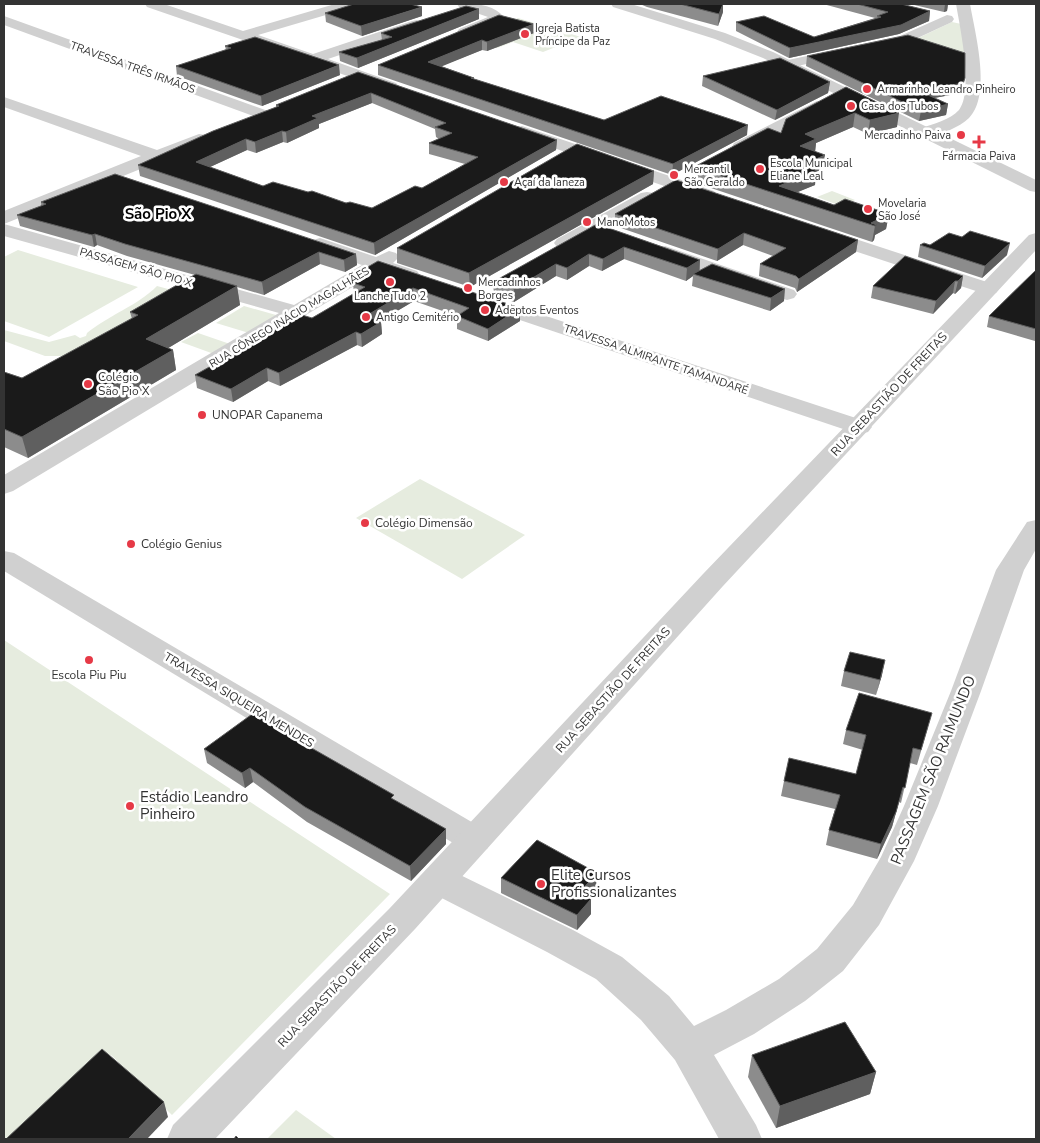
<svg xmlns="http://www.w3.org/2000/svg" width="1040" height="1143" font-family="'Nunito Sans',sans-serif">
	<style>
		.green { fill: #e6ecdf }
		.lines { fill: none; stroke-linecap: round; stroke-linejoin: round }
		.minor { fill: #d0d0d0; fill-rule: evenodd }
		.tertiary { fill: #d0d0d0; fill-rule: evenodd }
		.wall { fill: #8c8c8c; fill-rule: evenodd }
		.shaded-wall { fill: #5f5f5f }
		.building { fill: #1a1a1a; stroke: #5f5f5f; fill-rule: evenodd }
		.poi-dot { fill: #e63946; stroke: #fff; stroke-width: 2 }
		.labels { text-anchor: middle; stroke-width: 5; stroke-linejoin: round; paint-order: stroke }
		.far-poi-label { font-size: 11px; fill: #333; stroke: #fff; text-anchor: start }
		.far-street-label { font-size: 11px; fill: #333; stroke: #fff }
		.poi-label { font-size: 12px; fill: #333; stroke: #fff; text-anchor: start }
		.street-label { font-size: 12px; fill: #333; stroke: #fff }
		.far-district-label { font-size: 15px; font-weight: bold; fill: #000; stroke: #fff }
		.near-street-label { font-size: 15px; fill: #333; stroke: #fff }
		.near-poi-label { font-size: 15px; fill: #333; stroke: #fff; text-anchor: start }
	</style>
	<rect width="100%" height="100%" fill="#fff"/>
	<!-- green -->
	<g class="green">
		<path d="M518,18L581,37L543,52L513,42L497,48L469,38Z"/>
		<path d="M952,22L966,25L968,56L914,40Z"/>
		<path d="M832,191L855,200L841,206L817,197Z"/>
		<path d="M18,250L138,287L49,337L4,321V257Z"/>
		<path d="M157,286L194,296L64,356H45L4,341V330L49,342L75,335L80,338L86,336L87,333C109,315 137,306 157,286Z"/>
		<path d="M244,306L276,315L249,333L216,323Z"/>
		<path d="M198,333L230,344L214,354L181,342Z"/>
		<path d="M420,479L525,535L462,579L356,518Z"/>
		<path d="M4,640L390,894L172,1115L111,1055L20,1139H4Z"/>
		<path d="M296,1110L336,1139H267Z"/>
	</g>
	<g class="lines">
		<!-- minor -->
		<g class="minor">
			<path d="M145,4H164L243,31L335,4H355L353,7L258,35L313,54L412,21L417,20L424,24L422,27L328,59L396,83L399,86L396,89L391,91L147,7Z"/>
			<path d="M457,4C472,3 494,4 504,17C496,27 471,38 459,35L457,32L459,29L488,17L459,7Z"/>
			<path d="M956,4H970C975,33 992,95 969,118C959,128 941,134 927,137L921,136L919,132L921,128C933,124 950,120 959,110C974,92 960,27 956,4Z"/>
			<path d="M947,15L952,16L954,19L952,22L909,42L788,68L783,67L781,64L783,61L788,60L900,36Z"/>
			<path d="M4,16L268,111L270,114L268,117H256L4,25Z"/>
			<path d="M4,97L157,150L199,134L205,135L207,139L205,143L4,224V211L141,156L4,107Z"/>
			<path d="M817,101L823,103L825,106L823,109L746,151H734L732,147L734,143Z"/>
			<path d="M522,126L714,191L717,195L714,199L708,200L702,199L516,135L514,131L516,127Z"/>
			<path d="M647,192L653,193L656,197L653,201L571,247L564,249L557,247L554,243L557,239L641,193Z"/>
			<path d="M4,224L294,305L362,265L313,248L310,244L313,240L320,238L376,257L389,251L396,253L399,257L393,263L417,271L420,275L417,279L410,281L379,271L13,491L4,494V475L279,313L4,236Z"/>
			<path d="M822,228L996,285L999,289L996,293L989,295L982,293L815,238L812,234L815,230Z"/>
			<path d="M665,246L794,290L797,294L794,298L787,300L780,298L658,256L655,252L658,248Z"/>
			<path d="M485,296L868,422L872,427L868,432L860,434L852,432L478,306L475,302L478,298Z"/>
			<path d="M1036,520V549L1024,570L981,691L938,806L914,861L879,925L843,971L805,1001L754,1034L714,1055L756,1125L762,1139H719L675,1060L641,1020L596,979L547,952L426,890L420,880L426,870L438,866L450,870L573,930L622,957L669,996L694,1026L726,1010L779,979L817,949L853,905L881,857L904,806L951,691L996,570L1027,522Z"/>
			<path d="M4,551L14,553L487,831L492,840L487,849L475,853L463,849L4,571Z"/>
		</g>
		<!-- tertiary -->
		<g class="tertiary">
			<path d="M611,4H631L725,33L773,52L1036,180V192L1030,191L763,58L715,39L613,7Z"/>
			<path d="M1036,233V250L723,586L415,929L215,1139H167L173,1125L389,909L703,574L1029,235Z"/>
		</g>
	</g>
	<!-- wall -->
	<g class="wall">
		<path d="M640,4H723V12L718,26L647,7Z"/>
		<path d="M823,4H901L930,11L929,21L899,34L789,58L736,31V22L814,37L875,18Z"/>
		<path d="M910,4H948L947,11L944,12Z"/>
		<path d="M479,9V19L358,68L340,61L339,52L382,40L381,33Z"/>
		<path d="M325,13L422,16L362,36L326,22Z"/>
		<path d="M499,15L534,33L487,51L482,50L441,66L474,78V79L604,120L747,135L672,175L378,75V65Z"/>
		<path d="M225,46L340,75L262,106L177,76L176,66L226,50Z"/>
		<path d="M807,56L963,88L961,93L934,98L948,104L946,115L919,121L806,66Z"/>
		<path d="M358,72L557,140L556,150L375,255L140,176L138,165L276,107V105ZM372,103L435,129L436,137L439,139L429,143V154L465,164L422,188L372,208L263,186L210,167L247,150L256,153L283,142L287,143L319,128V124Z"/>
		<path d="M703,76L830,82L828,93L775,120L702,86Z"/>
		<path d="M846,87L897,127L868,134L853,127L816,143L815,151L823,169L816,172L815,185L797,192L834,205L889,214L886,229L875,235L874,240L872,242L693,182L694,167L781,133Z"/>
		<path d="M654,171L653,184L470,287L397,263V248Z"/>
		<path d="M41,202L356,254L357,265L345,272L320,264L264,295L237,287L240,305L168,348L173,350L176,370L28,458L4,447V372L22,378L132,319L130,312L195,275L127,256L97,245L94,247L20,226L17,215L41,206Z"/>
		<path d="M615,214L858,240L856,252L797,292L795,288L759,276L760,264L773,256L743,245L717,261L615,226Z"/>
		<path d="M597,224L700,260V271L784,301L770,311L692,286L693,276L686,281L624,259L602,271L589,266L567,280L556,276L514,302L494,295L493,282Z"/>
		<path d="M920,245H930L1007,255L982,278L918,257Z"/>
		<path d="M366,268L520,321L488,341L457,329V316L414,301L380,321L381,322L382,334L362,347L357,345L280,386L268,381L233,402L197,388L195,375L312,318L354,294L353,283L366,274Z"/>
		<path d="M1036,270V340L1035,341L987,327L989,316Z"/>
		<path d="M963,276L961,288L955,294L953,293L933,314L871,298L873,286Z"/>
		<path d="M844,671L882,675L876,695L841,686Z"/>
		<path d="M928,727L917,765L910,763L901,803L899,802L892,827L877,859L826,845L829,830L835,809L781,796L784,781L856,774L863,750L843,744L846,730Z"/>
		<path d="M296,739L394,800L446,829V844L411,881L307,822L253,782L245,788L207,763L204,749Z"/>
		<path d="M501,878L596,888L588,897L591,914L577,930L501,893Z"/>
		<path d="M752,1055L876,1072L870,1094L776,1128L748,1077Z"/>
	</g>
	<!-- shaded-wall -->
	<g class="shaded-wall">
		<path d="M723,4V12L718,26L719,14Z"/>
		<path d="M945,4H948L947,11L944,12Z"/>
		<path d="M422,7V16L362,36L361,26Z"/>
		<path d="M479,9V19L358,68L357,58Z"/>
		<path d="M930,11L929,21L899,34L789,58L790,48Z"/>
		<path d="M534,24V33L487,51V42Z"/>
		<path d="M482,40V50L428,72V62Z"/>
		<path d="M339,65L340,75L262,106L261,96Z"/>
		<path d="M965,78L963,88L961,93L918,101L919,91Z"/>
		<path d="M830,82L828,93L775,120L777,110Z"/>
		<path d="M371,93L372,103L319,124V128L287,143L286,132L312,116Z"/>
		<path d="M948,104L946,115L919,121L921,111Z"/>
		<path d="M855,113L853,127L816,143L815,153L800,146L805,134Z"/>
		<path d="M899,113L897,127L868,134L870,120Z"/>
		<path d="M748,125L747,135L672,175L673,164Z"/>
		<path d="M282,131L283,142L256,153L255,142Z"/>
		<path d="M246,139L247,150L197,173L196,162Z"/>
		<path d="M557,140L556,150L375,255L374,243Z"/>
		<path d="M825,155L823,169L816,172L815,185L786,197L779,186L803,165Z"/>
		<path d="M654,171L653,184L470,287L469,273Z"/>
		<path d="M889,214L886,229L875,235L874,240L872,242L875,226L871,223Z"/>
		<path d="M744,233L743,245L717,261L718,249Z"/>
		<path d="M95,234L97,245L94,247L92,235Z"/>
		<path d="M858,240L856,252L797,292L799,279Z"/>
		<path d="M1010,243L1007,255L982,278L985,266Z"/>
		<path d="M624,247V259L602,271L603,259Z"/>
		<path d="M319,252L320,264L264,295L262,282Z"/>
		<path d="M356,254L357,265L345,272L344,260Z"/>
		<path d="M589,254V266L567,280V268Z"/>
		<path d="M700,260L699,272L693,274V276L686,281L687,268Z"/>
		<path d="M556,264V276L514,302V289Z"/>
		<path d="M963,276L961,288L955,294L958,281Z"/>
		<path d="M955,281L953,293L933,314L936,301Z"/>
		<path d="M237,286L240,305L150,359L146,339Z"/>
		<path d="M413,288L414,301L367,329L366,316Z"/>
		<path d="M785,289L784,301L770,311L771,298Z"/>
		<path d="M520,308V321L488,341V329Z"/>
		<path d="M381,322L382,334L362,347L361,334Z"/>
		<path d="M356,332L357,345L280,386L279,373Z"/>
		<path d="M173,350L176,370L28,458L22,437Z"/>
		<path d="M267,368L268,381L233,402L231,389Z"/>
		<path d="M885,660L882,675L876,695L880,680Z"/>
		<path d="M250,768L253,782L245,788L242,773Z"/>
		<path d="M903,787L892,827L877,859L881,844Z"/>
		<path d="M446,829V844L411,881L410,866Z"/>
		<path d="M597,873L596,888L579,907L580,892Z"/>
		<path d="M591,899V914L577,930V915Z"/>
		<path d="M876,1072L870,1094L776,1128L780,1106Z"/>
		<path d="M164,1102L168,1117L147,1139H128Z"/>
	</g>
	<!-- building -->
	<g class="building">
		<path d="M354,4H410L422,7L361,26L325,13Z"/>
		<path d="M680,4H723L719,14Z"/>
		<path d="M857,4H901L930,11L901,25L790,48L736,22L764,16L814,37L881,17L877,16L888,12Z"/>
		<path d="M466,6L479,9L357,58L339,52L392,37L381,33Z"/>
		<path d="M499,15L534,24L487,42L482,40L428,62L474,78H471L604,120L661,96L748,125L673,164L378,65Z"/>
		<path d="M908,35L965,53V78L963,83L919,91L948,104L921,111L807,56Z"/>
		<path d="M255,37L339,65L261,96L176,66L231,48L225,46Z"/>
		<path d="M780,58L830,82L777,110L703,76Z"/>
		<path d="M358,72L557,140L374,243L138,165L213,131L279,106L276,105ZM371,93L446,123L435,127L452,133L429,143L478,157L422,188L415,186L372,208L350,202L346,203L312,191L308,192L273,182L263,186L196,162L246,139L255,142L282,131L286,132L318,118L312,116Z"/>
		<path d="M846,87L899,113L870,120L855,113L805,134L816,139L800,146L825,155L803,165L817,170L779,186L834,205L845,199L889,214L871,223L877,225L875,226L694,167L768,128L781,133L786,119Z"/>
		<path d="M577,144L654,171L469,273L397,248Z"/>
		<path d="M115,174L356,254L344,260L319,252L262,282L125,244L95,234L92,235L17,215L46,204L41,202Z"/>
		<path d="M676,180L858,240L799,279L796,276L760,264L786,248L744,233L718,249L615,214Z"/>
		<path d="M597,224L700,260L687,268L624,247L603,259L589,254L567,268L556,264L514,289L493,282Z"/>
		<path d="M970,231L1010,243L985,266L920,245L924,243L930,245L949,233L962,237Z"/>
		<path d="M905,256L963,276L958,281H955L936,301L873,286Z"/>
		<path d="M378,261L520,308L488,329L457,316L469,308L413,288L366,316L381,322L361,334L356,332L279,373L267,368L231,389L195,375L302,315L312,318L365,287L353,283L371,271L366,268Z"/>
		<path d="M712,264L785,289L771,298L693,274Z"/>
		<path d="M1036,270V329L989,316Z"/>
		<path d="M196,274L237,286L146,339L173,350L22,437L4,429V372L22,378L138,315L130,312Z"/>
		<path d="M850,652L885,660L880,680L844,671Z"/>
		<path d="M859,693L932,713L921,750L913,748L905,788L903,787L896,812L881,844L829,830L840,795L784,781L789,758L856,774L866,735L846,730Z"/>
		<path d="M255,712L296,736L294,738L394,795L391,798L446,829L410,866L305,807L250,768L242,773L204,749Z"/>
		<path d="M537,840L597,873L580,892L591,899L577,915L501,878Z"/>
		<path d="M845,1022L876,1072L780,1106L752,1055Z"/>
		<path d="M102,1049L164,1102L128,1139H6Z"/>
		<path d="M236,1136L239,1139H234Z"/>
	</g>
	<!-- markers -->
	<g class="poi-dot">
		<circle cx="525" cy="34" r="5"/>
		<circle cx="867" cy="89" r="5"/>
		<circle cx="851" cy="106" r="5"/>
		<circle cx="961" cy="135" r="5"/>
		<path d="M976.5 134.5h5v5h5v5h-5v5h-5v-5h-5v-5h5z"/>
		<circle cx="760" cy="169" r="5"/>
		<circle cx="674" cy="175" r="5"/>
		<circle cx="504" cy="182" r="5"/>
		<circle cx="868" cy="209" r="5"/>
		<circle cx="587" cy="222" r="5"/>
		<circle cx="390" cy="282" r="5"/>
		<circle cx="468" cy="288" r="5"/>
		<circle cx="485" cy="310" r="5"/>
		<circle cx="366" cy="317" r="5"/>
		<circle cx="88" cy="384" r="5"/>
		<circle cx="202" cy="415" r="5"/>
		<circle cx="365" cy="523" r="5"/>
		<circle cx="131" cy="544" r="5"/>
		<circle cx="89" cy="660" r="5"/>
		<circle cx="130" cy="806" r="5"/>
		<circle cx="541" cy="884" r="5"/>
	</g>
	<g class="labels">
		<!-- far-poi labels -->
		<g class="far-poi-label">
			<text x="535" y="32">Igreja Batista<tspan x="535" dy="13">Príncipe da Paz</tspan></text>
			<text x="877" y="93">Armarinho Leandro Pinheiro</text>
			<text x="861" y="110">Casa dos Tubos</text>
			<text x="951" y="139" text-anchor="end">Mercadinho Paiva</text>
			<text x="979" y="160" text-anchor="middle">Fármacia Paiva</text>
			<text x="770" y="167">Escola Municipal<tspan x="770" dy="13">Eliane Leal</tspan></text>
			<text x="684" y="173">Mercantil<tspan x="684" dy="13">São Geraldo</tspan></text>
			<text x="514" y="186">Açaí da Ianeza</text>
			<text x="878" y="207">Movelaria<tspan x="878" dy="13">São José</tspan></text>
			<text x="597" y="226">ManoMotos</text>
			<text x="478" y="286">Mercadinhos<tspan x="478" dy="13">Borges</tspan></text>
			<text x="390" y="300" text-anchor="middle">Lanche Tudo 2</text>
			<text x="495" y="314">Adeptos Eventos</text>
			<text x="376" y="321">Antigo Cemitério</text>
		</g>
		<!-- far-street labels -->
		<g class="far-street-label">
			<text transform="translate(133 67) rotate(20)" y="4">TRAVESSA TRÊS IRMÃOS</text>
			<text transform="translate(136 267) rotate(16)" y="4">PASSAGEM SÃO PIO X</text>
			<text transform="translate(289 317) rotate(-31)" y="4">RUA CÔNEGO INÁCIO MAGALHÃES</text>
			<text transform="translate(656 359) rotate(19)" y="4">TRAVESSA ALMIRANTE TAMANDARÉ</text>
		</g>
		<!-- poi labels -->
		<g class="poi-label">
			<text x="98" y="381">Colégio<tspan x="98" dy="14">São Pio X</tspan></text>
			<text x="212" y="419">UNOPAR Capanema</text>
			<text x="375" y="527">Colégio Dimensão</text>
			<text x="141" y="548">Colégio Genius</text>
			<text x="89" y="679" text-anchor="middle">Escola Piu Piu</text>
		</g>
		<!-- street labels -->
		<g class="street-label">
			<text transform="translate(889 394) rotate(-47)" y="4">RUA SEBASTIÃO DE FREITAS</text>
			<text transform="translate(613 690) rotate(-48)" y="4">RUA SEBASTIÃO DE FREITAS</text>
			<text transform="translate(239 700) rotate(31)" y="4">TRAVESSA SIQUEIRA MENDES</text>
			<text transform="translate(337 986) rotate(-46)" y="4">RUA SEBASTIÃO DE FREITAS</text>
		</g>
		<!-- far-district labels -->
		<g class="far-district-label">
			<text x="158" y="219">São Pio X</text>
		</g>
		<!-- near-street labels -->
		<g class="near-street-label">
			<text transform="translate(933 770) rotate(-68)" y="5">PASSAGEM SÃO RAIMUNDO</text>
		</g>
		<!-- near-poi labels -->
		<g class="near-poi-label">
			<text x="140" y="802">Estádio Leandro<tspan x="140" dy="17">Pinheiro</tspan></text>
			<text x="551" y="880">Elite Cursos<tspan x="551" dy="17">Profissionalizantes</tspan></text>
		</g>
	</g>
	<!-- border -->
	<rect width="1040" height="1143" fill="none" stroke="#333333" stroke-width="10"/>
</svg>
